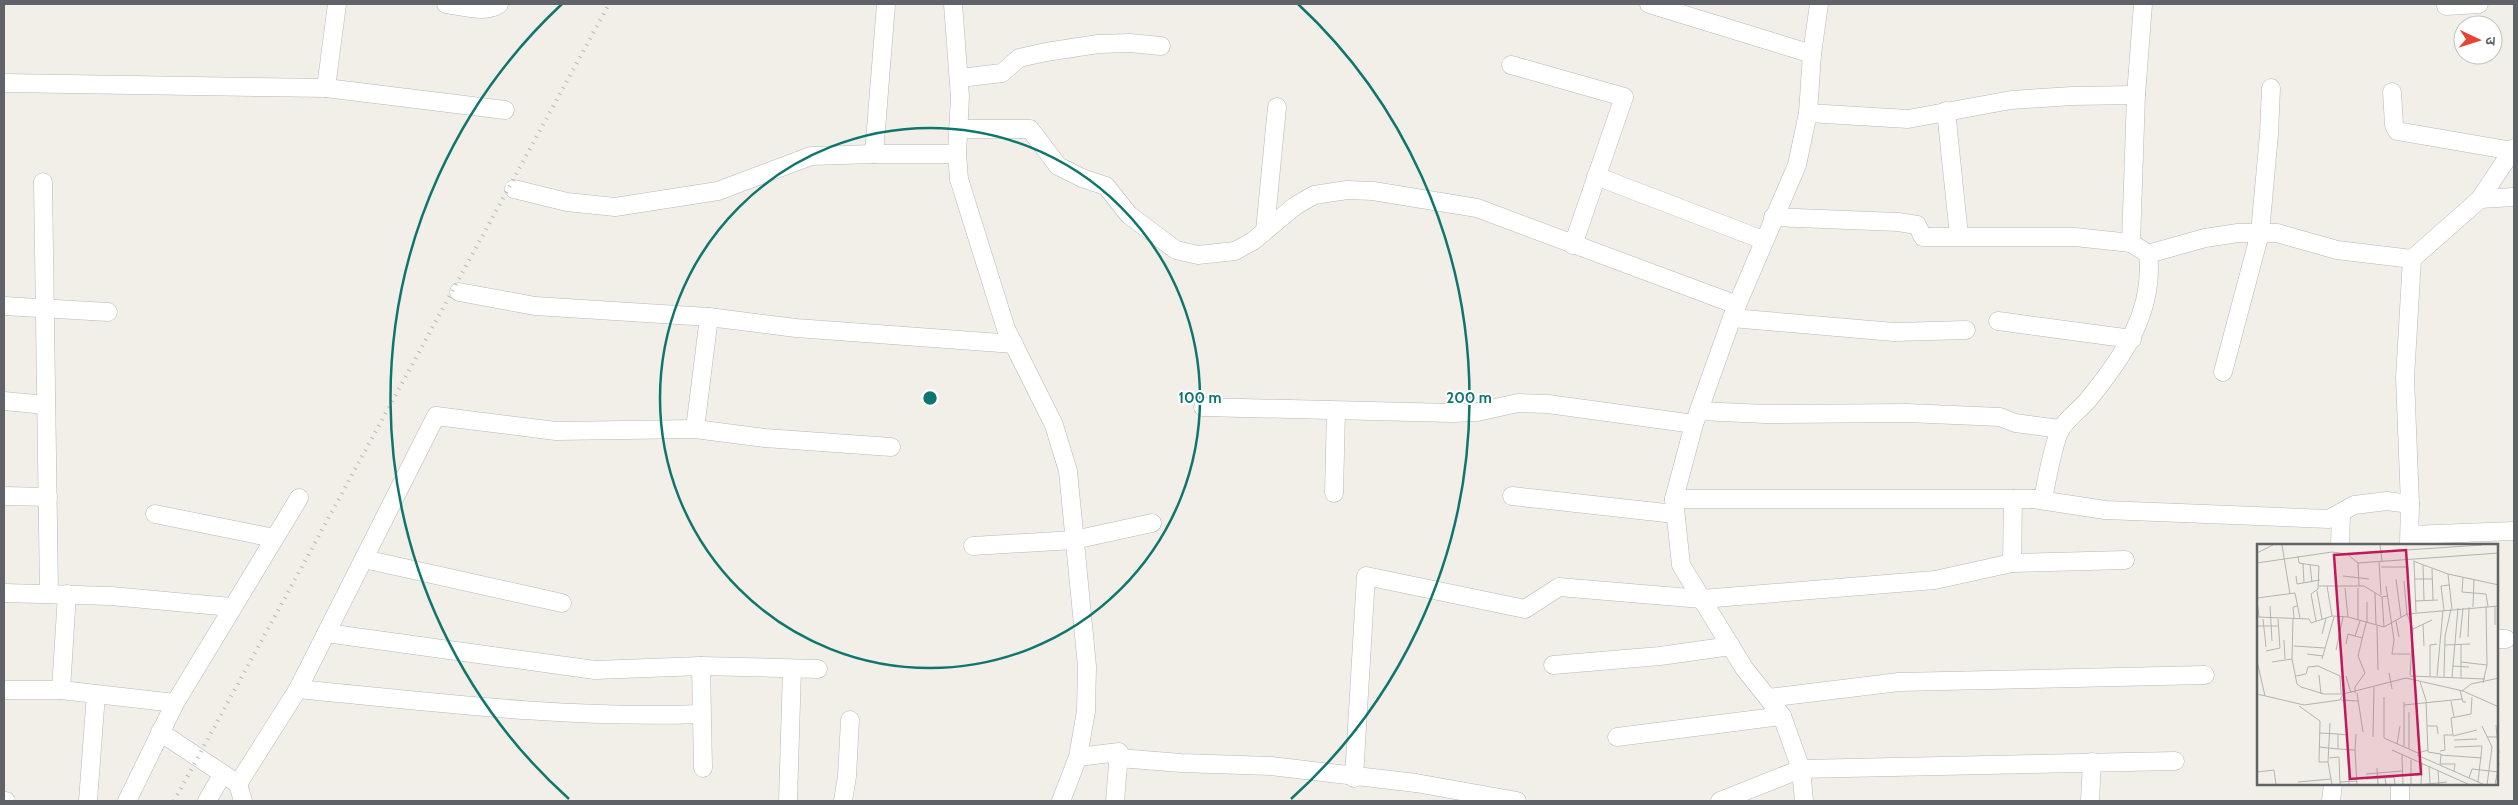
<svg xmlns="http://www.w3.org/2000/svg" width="2518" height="805" font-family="Cabin,'Noto Sans Devanagari',sans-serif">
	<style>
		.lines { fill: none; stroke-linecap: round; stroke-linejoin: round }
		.street-casing { stroke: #b5b8bc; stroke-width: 19 }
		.street { stroke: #fff; stroke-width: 18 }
		.rail { stroke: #b6b7b8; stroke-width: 4; stroke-dasharray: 1 6; stroke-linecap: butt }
		.ring { fill: none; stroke: #0f766e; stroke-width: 2.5 }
		.inset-road { fill: none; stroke: #b3b3b1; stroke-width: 1 }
		.view { fill: #c2185b; fill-opacity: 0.15; stroke: #c2185b; stroke-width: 2.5 }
		.inset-edge { fill: none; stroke: #5f6368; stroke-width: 2.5 }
		.centre { fill: #0f766e; stroke: #fff; stroke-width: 2.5 }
		.ring-label { font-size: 15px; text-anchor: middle; font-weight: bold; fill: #0f766e; stroke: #fff; stroke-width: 4; stroke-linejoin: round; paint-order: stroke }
	</style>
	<rect width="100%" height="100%" fill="#f1efe8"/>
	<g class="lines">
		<!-- street casing -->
		<g class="street-casing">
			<g id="street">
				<path d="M446,4C462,6 486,14 499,4"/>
				<path d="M953,4L960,97L957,154L959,179L1006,329L1054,425L1068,471L1087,666L1086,711L1078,757L1061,801"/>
				<path d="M1649,4L1812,54"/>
				<path d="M2446,6L2479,4"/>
				<path d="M1511,65L1624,97L1573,245"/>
				<path d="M960,78L1002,73L1019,58L1046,52L1098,44L1130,43L1161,46"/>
				<path d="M4,83L326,88L337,4"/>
				<path d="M326,88L505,110"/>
				<path d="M2392,92L2394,125L2397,131L2513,151"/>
				<path d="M1946,111L1959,236"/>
				<path d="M1808,113L1908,119L2011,100L2072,96L2136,95"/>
				<path d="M958,129H1030L1058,166L1082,178L1106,186L1129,215L1176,250L1198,255L1235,251L1253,241L1295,206L1314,195L1347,190L1373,191L1477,208L1737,305"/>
				<path d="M874,154L886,4"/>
				<path d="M1596,176L1763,240"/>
				<path d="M43,182L49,594"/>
				<path d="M514,189L567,202L615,207L718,191L811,156L874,154H957"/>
				<path d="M2480,199L2514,197"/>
				<path d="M1773,217L1898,222L1917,225L1923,237H2075L2131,243"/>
				<path d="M1265,231L1277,107"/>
				<path d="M2148,254L2205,238L2238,233H2277L2337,250L2412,259"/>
				<path d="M459,292L535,306L709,317L796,328L1014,344"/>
				<path d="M4,306L108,312"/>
				<path d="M1732,318L1894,332L1966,330"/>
				<path d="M1998,321L2132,339"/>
				<path d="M2223,372L2260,233L2269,134L2271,88"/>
				<path d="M4,401L46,405"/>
				<path d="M1203,407L1452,413L1477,412L1518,403L1548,404L1694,424"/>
				<path d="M1699,411L1766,414L1907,413L2000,417L2015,423L2060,429"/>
				<path d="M695,429L709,317"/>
				<path d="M1334,493L1336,411"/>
				<path d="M4,496L48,497"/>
				<path d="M1512,496L1675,514"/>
				<path d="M1674,499H2013"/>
				<path d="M2033,499L2105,510L2329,519L2354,505L2387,501L2410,504"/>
				<path d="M155,514L274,538"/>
				<path d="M2410,535L2514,531"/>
				<path d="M2340,545L2341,513"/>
				<path d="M2409,545L2410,504L2405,378L2412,259L2480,199L2514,148"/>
				<path d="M973,546L1074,540L1152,523"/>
				<path d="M364,559L562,603"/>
				<path d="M2012,563L2013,499H2043C2046,484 2054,439 2061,429C2067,418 2079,411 2087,401C2122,359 2155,311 2148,254L2131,243L2136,95L2143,4"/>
				<path d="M4,593L111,596L231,607"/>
				<path d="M326,633L595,670L701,666L818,669"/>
				<path d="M2497,639H2506"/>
				<path d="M1553,665L1660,656L1731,646"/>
				<path d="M701,666L703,768"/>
				<path d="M298,689C431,702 567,719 701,714"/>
				<path d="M4,690H61L175,703"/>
				<path d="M61,690L67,594"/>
				<path d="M1768,698L1899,682L2205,675"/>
				<path d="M160,732L238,784"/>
				<path d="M1617,737L1782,716"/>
				<path d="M1078,757L1119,752L1115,801"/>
				<path d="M1119,758L1181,763L1271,766L1416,783L1517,801"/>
				<path d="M1354,778L1366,576L1525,609L1559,587L1702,599L1935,580L2012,563L2125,560"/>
				<path d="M4,801H6"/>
				<path d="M88,801L96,694"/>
				<path d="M127,801L175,703L299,498"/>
				<path d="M207,801L222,775"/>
				<path d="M243,801L238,784L298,689L436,416L556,431L695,429L765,438L891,447"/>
				<path d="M788,801L792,669"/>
				<path d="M843,801L847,776L850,720"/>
				<path d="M1720,801L1801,769L2175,761"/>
				<path d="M1804,801L1801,769L1782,716L1744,668L1681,565L1674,499L1694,424L1734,312L1797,165L1808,113L1812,54L1819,4"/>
				<path d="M2090,801L2092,762"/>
				<path d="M2331,801L2333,784"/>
				<path d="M2400,801V784"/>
			</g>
		</g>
		<!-- street -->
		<use href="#street" class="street"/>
		<!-- rail -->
		<path class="rail" d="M174,801L609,4"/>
	</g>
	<!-- distance rings -->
	<g class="ring">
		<circle cx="930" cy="398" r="270"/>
		<path d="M569 799A539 539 0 0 1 562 4M1298 4A539 539 0 0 1 1291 799"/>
	</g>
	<!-- overview -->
	<g transform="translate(2257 544)">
		<rect width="241" height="241" fill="#f1efe8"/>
		<path class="inset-road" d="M25,1L33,50M123,1L125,17M149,6L225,1M0,9L16,1M41,12L42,19L62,22L61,45L54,50L59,77M122,17L124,51M156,17L191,30L242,41M157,18L159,68M0,19L75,8L90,10L101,19L242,9M101,19L102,42M46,20L47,39M53,21L55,38M166,21L167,56M124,23H151V30M175,25L176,56M191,30L195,65M39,32L40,40L63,36M86,32L112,35M206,33L205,48L229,50L231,62M139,35L144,73M158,35H175M147,37L150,70L156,85L153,131M62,42H107L125,53L130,52M70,42L75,72M129,42L137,96L135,110H153M88,44L91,73M60,47L65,75M118,49L119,81M125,53L127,83M0,54L38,49L43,74M0,56L2,73M158,57L181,56M110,58V79M13,62L15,97M216,63L217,35M187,66L184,42L193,41M0,73L52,75L54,79L75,72L91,73L127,83L150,70L242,62M37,74L36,63L40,62M6,75L9,103M101,76V44M139,77L142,93M166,80L167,102M238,81V62M0,82H22M120,82L121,126M156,85L175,76M65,90L69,74M98,92L103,77M211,93L212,63M203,94L206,64M27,96L28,115M89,100L91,90L105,94M188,101L213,100M204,101V134M37,102L68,104M79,106L86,73M9,107L23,104L21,75M50,110L66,112M35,115L36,74M65,115L77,73M0,117L8,152M15,118L35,115L40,140L44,143L67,150H86M204,118L230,121M195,122L212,123M132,129L135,145M62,131L64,150M39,132L49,130L51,123L61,122L83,132L84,149M89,132L94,149M153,132L228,135M173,132V101L180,100M180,132L186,66M187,133L188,92L194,65M195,133L201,64M163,138L169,156L171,208L184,210L183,221M226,139L230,121L229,62M203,146L206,158H209M205,147L214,140L242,134M98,149V143L108,129L101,112L109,79M100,149L106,188M0,150L47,161L83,156L86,150L149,134L206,147L242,163M127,153V194L161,209L171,206M84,156L101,157M194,157L197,173M147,161L205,155M42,162L63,177L62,218H71L75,241M152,168V205M170,182H180L181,190M225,182L235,203L230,241M81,190L90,191L92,241M196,192L220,186M116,193L117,143M230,193H240L239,181M240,193L242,209M197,196L220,195M140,200L143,182M147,202V158M62,203L81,205V190L63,189M197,203L225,202L221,238M81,205L98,206L100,241M98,206L99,190M135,206L213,241M183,207L188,206L187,191H196L194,174L214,170L215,153M145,211L146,241M160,211L228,241M184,211L225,214M72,214L82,213L83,241M154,216V241M71,218L73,179M183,220H198L197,227M172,222L173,239M120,224L121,241M181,226L182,241M0,228L17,226L19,241M109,230L145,227M128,234L137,233L138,241M212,234L215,225L242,228M109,235L128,234L129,241M41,238L74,235M83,238L100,237M164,240L165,220M161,241L190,238M238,241L242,219"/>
		<path class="view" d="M149,6L164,230L93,235L77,11Z"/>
		<rect width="241" height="241" class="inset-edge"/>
	</g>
	<circle cx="930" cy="398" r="8" class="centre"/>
	<g class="ring-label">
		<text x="1200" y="403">100 m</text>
		<text x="1469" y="403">200 m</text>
	</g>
	<!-- border -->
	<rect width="2518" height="805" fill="none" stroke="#5f6368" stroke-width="10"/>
	<!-- north arrow -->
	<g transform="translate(2478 40) rotate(94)"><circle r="24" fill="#ffffff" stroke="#bfc1c3"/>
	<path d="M0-4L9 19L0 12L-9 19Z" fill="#ea4335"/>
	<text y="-8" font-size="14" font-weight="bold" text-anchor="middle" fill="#5f6368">उ</text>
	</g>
</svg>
